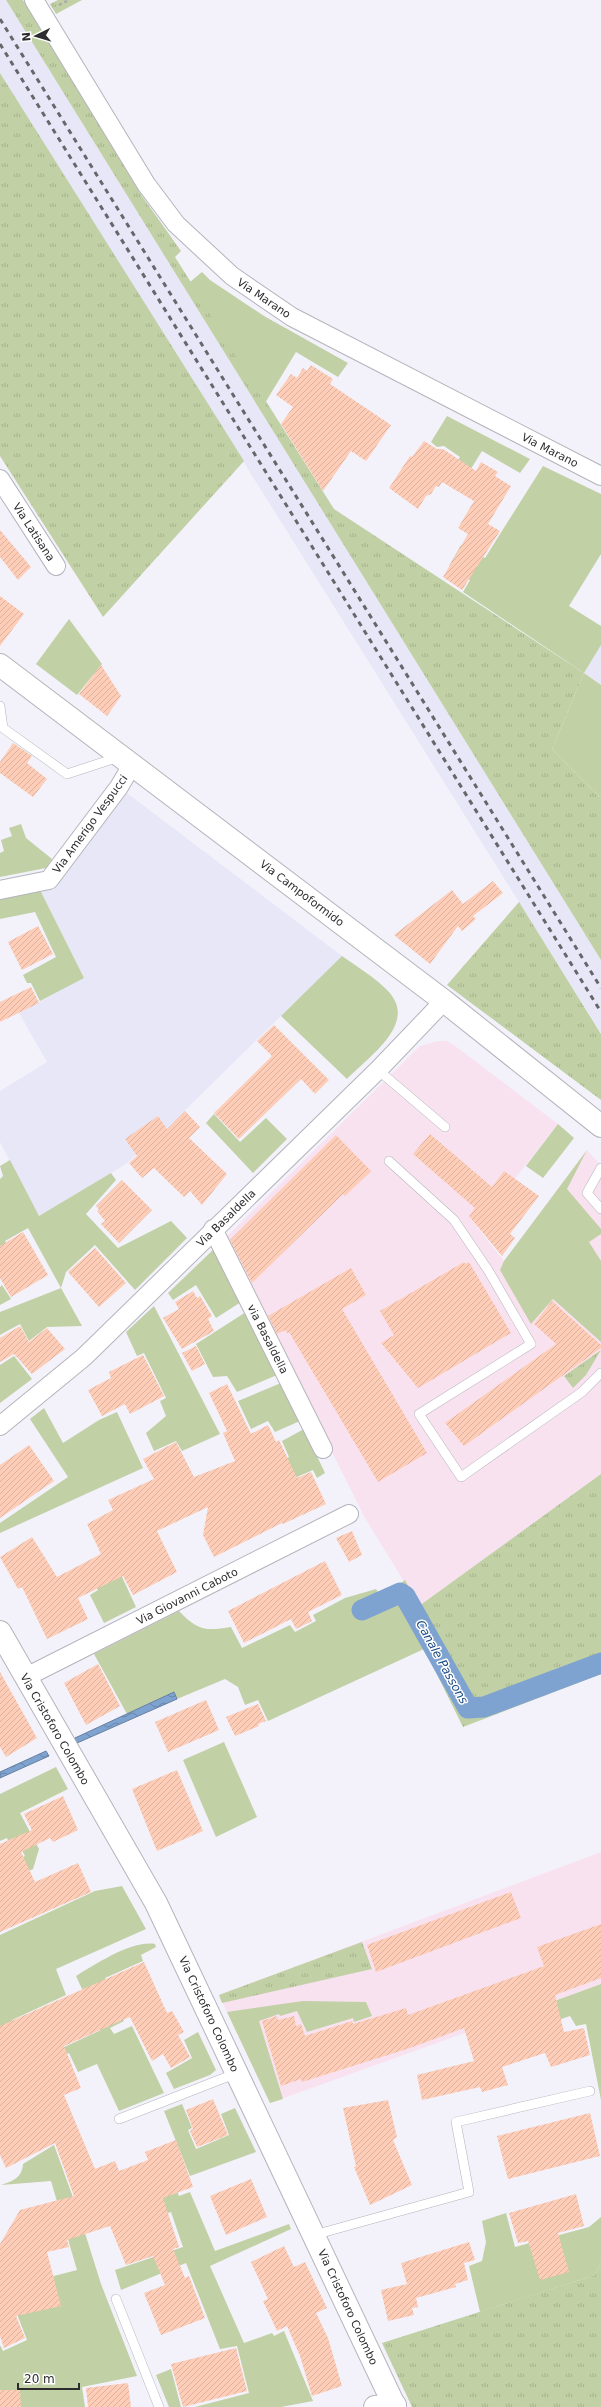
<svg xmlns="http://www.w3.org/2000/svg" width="601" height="2407" font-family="'DejaVu Sans',sans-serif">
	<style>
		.commercial { fill: #f9e2ef }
		.built { fill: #e8e7f7 }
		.grass { fill: url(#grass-tufts) }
		.garden { fill: #c1d0a5 }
		.water { fill: url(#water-waves); stroke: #6680a1 }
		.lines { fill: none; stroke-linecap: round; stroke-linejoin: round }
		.canal { stroke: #7fa3d1; stroke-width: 21 }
		.building { fill: url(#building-hatch) }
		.service-casing { stroke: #b4b4bc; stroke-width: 10 }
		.minor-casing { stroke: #b4b4bc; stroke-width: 20 }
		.tertiary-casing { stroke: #b4b4bc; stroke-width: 24 }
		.secondary-casing { stroke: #b4b4bc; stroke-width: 24 }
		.primary-casing { stroke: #b4b4bc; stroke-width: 24 }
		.path { stroke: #aaa9b0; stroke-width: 2.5; stroke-dasharray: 3 3; stroke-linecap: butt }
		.service { stroke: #fff; stroke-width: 9 }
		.minor { stroke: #fff; stroke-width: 18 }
		.tertiary { stroke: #fff; stroke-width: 22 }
		.secondary { stroke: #fff; stroke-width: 22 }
		.primary { stroke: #fff; stroke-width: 22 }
		.rail { stroke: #66666b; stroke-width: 3; stroke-dasharray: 5 5; stroke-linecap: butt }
		.labels { text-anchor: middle; stroke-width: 3; stroke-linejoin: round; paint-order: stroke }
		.street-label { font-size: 11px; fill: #2d2d30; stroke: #fff }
		.water-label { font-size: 12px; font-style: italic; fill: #1b4b84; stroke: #fff }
	</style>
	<defs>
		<pattern id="grass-tufts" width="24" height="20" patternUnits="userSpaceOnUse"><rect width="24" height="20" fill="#c1d0a5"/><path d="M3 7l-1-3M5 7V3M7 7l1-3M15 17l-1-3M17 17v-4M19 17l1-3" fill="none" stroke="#a6b38e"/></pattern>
		<pattern id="water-waves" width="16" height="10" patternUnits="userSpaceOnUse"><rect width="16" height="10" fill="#7fa3d1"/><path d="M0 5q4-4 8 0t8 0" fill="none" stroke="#6885aa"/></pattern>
		<pattern id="building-hatch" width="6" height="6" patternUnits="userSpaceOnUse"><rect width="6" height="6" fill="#fecdb8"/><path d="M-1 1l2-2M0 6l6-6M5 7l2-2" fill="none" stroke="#dab09e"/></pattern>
	</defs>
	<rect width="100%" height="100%" fill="#f3f2fb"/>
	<!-- commercial -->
	<g class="commercial">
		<path d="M438,1041H446L454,1045L558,1124L477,1227L504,1261L587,1150L601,1165V1474L419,1606L365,1518L225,1238L420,1046Z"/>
		<path d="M601,1852V1984L270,2103L219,1995Z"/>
	</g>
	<!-- built -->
	<g class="built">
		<path d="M0,0H6L601,960V1033L0,73Z"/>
		<path d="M601,645V685L584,673Z"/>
		<path d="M127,793L342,956L167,1128L126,1164L39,1217L0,1142V1091L47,1062L19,1013L83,978L40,890L52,887Z"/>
	</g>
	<!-- grass -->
	<g class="grass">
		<path d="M6,0H23L142,196L181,251L175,257L334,509L584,673L552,749L601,798V960Z"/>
		<path d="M58,0H82L56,14L50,4Z"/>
		<path d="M0,73L244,461L103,617L0,456Z"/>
		<path d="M519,902L601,1034V1100L447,985Z"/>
		<path d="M601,1350L586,1375L573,1388L564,1376Z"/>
		<path d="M601,1474V1674L463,1727L394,1588L405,1580L419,1606Z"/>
		<path d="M362,1942L372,1969L222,2003L219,1995Z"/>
		<path d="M601,2263V2407H412L382,2343L595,2275Z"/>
	</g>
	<!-- garden -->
	<g class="garden">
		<path d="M202,272L210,280L264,316L348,363L338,377L296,352L265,403L190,282Z"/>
		<path d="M447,416L530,459L520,473L482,451L459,488L446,481L460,457L444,446L437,447L431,442Z"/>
		<path d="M543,466L601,494V554L569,606L601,626V645L584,673L601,685V798L552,749L584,673L463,592L470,580L449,566L461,545L485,558Z"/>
		<path d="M69,619L102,664L77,695L36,664Z"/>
		<path d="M21,824L26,838L52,859L46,868L0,877V853L4,851L1,840L12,836L9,828Z"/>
		<path d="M40,890L84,978L40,1001L31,983H27L23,975L56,957L35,912L0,919V898Z"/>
		<path d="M342,956C356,966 373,976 386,989C421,1022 369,1056 347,1079L281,1016Z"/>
		<path d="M214,1114L240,1142L266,1118L287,1139L253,1173L206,1123Z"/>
		<path d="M558,1124L574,1138L543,1178L526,1166Z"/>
		<path d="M587,1150L567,1189L601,1229V1234L589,1242L601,1261V1342L553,1299L531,1324L500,1270L504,1261Z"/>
		<path d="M10,1160L39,1216L111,1173L116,1180L86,1214L118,1248L171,1221L187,1238L135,1290L95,1245L66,1272L61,1288L82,1326L47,1327L29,1341L20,1324L0,1335V1312L61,1288L28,1228L5,1241L12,1256L0,1251V1179L3,1176L0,1166Z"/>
		<path d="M215,1248L241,1302L216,1318L196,1285L173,1300L168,1293Z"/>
		<path d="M2,1285L11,1299L0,1305V1287Z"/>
		<path d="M154,1306L220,1434L182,1451L176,1441L154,1451L146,1433L166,1416L160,1401L166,1398L144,1353L137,1356L126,1332Z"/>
		<path d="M246,1312L277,1375L237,1392L227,1376L213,1377L196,1344Z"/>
		<path d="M14,1356L32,1379L0,1403V1365Z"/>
		<path d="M281,1383L300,1421L275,1432L268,1421L251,1429L238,1401Z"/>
		<path d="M44,1408L63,1443L99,1420L117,1412L143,1468L0,1533V1523L68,1477L30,1419Z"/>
		<path d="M304,1429L325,1473L317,1478L313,1470L269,1489L261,1471L289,1457L282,1441Z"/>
		<path d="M110,1551L136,1607L104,1623L90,1595L98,1590L84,1564Z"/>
		<path d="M394,1587L424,1649L268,1721L258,1700L245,1705L238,1687L225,1679L177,1699L174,1692L127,1714L94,1654L179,1611C198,1631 206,1631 231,1627L242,1648L290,1625L295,1632L316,1621L313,1615L345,1598L376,1589L379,1594Z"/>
		<path d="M224,1742L257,1817L216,1837L183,1760Z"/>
		<path d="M56,1767L68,1789L20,1813L39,1849L33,1869L0,1885V1867L25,1856L20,1847L12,1850L7,1838L0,1841V1794Z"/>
		<path d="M122,1886L146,1929L56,1969L66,1995L12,2020L27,2053L60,2049L101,2030L76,1976C96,1964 132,1940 155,1944L156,1947L141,1955L143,1961L105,1978L124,2021L110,2028L114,2034L132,2026L164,2093L119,2111L97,2064L78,2072L69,2053L24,2072L0,2031V1935L95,1891Z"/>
		<path d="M601,1984V2100L586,2024L576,2026L570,2016L544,2025L538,2007Z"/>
		<path d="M303,2001L366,2002L372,2016L354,2022L353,2018L307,2032L297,2011L280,2016L279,2014L259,2021L283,2099L270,2103L227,2012Z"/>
		<path d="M198,2032L216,2070L210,2075L174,2089L166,2073L192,2058L184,2040Z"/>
		<path d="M182,2104L192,2128L188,2130L196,2149L229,2135L221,2114L235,2108L256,2152L190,2176L164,2111Z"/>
		<path d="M54,2145L79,2214L101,2284L137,2376L82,2387L85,2407H0V2345L3,2351L27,2340L12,2301L0,2290L77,2270L51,2181L1,2185C13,2181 22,2178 23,2164Z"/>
		<path d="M174,2185L179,2196L190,2192L215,2251L289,2224L291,2229L210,2266L244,2343L272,2333L274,2336L284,2331L313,2401L281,2407H195L249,2393L237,2346L220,2349L186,2263L121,2290L115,2270L183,2247L171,2212L165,2214L160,2199Z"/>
		<path d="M506,2213L515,2247L589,2227L601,2217V2263L595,2275L480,2312L469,2266L482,2261L486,2242L482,2221Z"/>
		<path d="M171,2369L181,2407H169L156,2375Z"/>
	</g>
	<!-- water -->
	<g class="water">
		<path d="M174,1692L177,1699L77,1743L75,1738Z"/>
		<path d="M46,1751L49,1756L0,1778V1772Z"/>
	</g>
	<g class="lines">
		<!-- canal -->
		<path class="canal" d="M362,1610L400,1593L405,1596L468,1708L484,1707L601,1663"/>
	</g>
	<!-- building -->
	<g class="building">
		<path d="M311,365L333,379L330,384L391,425L366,461L351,451L323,491L281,424L293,407L276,395L291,374L297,378L303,368L307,371Z"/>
		<path d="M424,441L437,449H443L476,471L481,462L498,472L495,476L511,486L488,524L500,531L462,590L443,577L468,534L458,528L474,501L442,482L439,487L436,486L431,494L426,496L418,509L389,488L410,456L412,457Z"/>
		<path d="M0,530L31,567L18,580L0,557Z"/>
		<path d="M0,596L24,614L0,646Z"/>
		<path d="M101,665L121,696L107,716L79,694Z"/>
		<path d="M13,743L32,756L27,763L47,779L33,797L0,773V762Z"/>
		<path d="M493,881L503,893L473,916L476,919L462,931L458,926L430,964L394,935L452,890L463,904Z"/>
		<path d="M38,926L53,954L22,970L8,942Z"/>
		<path d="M31,987L39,1003L0,1022V1002Z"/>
		<path d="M274,1025L329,1080L315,1094L301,1079L239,1139L214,1113L272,1056L257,1041Z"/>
		<path d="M185,1111L200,1127L189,1138L227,1174L202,1205L190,1191L184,1197L154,1168L142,1178L129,1163L137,1156L125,1139L158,1116L167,1129Z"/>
		<path d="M430,1134L492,1187L504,1171L539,1196L510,1234L515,1238L502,1256L469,1216L475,1208L413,1154Z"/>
		<path d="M336,1135L371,1171L345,1196L343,1194L252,1283L230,1240Z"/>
		<path d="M122,1180L152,1210L119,1243L101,1224L105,1221L97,1211L99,1210L96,1206Z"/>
		<path d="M23,1232L48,1275L11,1297L0,1278V1246Z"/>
		<path d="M95,1248L126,1283L99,1307L68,1272Z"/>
		<path d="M464,1262L465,1264L469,1262L511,1333L418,1388L381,1343L394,1335L380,1311Z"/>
		<path d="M351,1268L366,1295L342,1309L427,1453L378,1482L289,1332L287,1333L285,1330L277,1334L268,1316Z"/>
		<path d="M193,1291L197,1298L200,1296L212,1316L208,1319L214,1331L182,1349L163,1318L179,1309L175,1302Z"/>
		<path d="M552,1301L601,1345V1348L464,1446L445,1423L556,1344L534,1324Z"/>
		<path d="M20,1326L29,1342L47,1328L65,1349L32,1374L14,1354L0,1362V1338Z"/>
		<path d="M196,1346L205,1364L192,1371L182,1353Z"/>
		<path d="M143,1355L164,1396L130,1414L125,1404L102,1416L88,1390L111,1378L109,1372Z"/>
		<path d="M227,1384L251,1434L268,1425L276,1442L279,1440L297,1478L311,1472L326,1504L283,1524L282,1523L214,1557L203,1535L208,1507L157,1531L177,1572L133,1595L123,1576L78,1598L88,1619L47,1639L22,1587L18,1589L0,1557L32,1537L57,1577L101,1554L87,1524L113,1510L108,1500L154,1479L143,1459L176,1442L194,1477L235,1461L223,1433L227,1431L209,1393Z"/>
		<path d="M29,1445L54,1481L0,1518V1465Z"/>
		<path d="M352,1531L362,1555L349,1562L336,1538Z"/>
		<path d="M325,1561L342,1595L308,1612L312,1621L296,1629L291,1619L244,1643L228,1611Z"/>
		<path d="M98,1664L120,1706L86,1725L64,1683Z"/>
		<path d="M0,1672L37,1738L6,1757L0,1747Z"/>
		<path d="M206,1700L219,1730L168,1752L155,1722Z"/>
		<path d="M258,1704L266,1721L258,1724L259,1726L235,1736L226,1717Z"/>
		<path d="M177,1770L203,1831L157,1851L132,1789Z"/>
		<path d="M63,1796L78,1830L53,1842L50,1838L21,1852L35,1882L78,1863L91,1892L0,1932V1844L32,1830L24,1814Z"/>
		<path d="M511,1892L521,1918L376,1972L367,1945Z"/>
		<path d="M601,1924V1978L555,1995L564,2032L584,2028L590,2055L551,2067L545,2053L502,2067L508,2085L482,2092L480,2087L422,2100L417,2075L474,2061L464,2028L410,2048L302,2082L301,2079L281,2086L262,2021L277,2016L278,2020L294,2016L296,2026L301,2024L305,2036L352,2021L353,2024L406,2008L408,2015L544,1966L537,1947Z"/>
		<path d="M144,1962L167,2013L172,2011L184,2032L178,2035L190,2057L171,2068L163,2054L152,2061L130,2017L125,2019L64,2046L81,2088L64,2095L95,2169L115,2161L119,2171L148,2160L145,2152L176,2140L193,2187L163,2198L179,2247L173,2249L185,2278L189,2276L205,2318L161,2335L144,2293L165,2285L153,2256L126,2265L110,2226L67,2240L69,2247L47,2252L61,2306L16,2316L25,2338L4,2348L0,2336V2244L20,2210L74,2196L55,2143L6,2168L0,2155V2026Z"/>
		<path d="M213,2099L228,2135L197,2147L190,2131L193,2129L186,2110Z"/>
		<path d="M388,2100L397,2137L393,2140L412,2185L370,2205L354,2167L356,2166L343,2108Z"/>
		<path d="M590,2113L600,2156L508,2179L497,2136Z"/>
		<path d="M251,2179L267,2217L226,2235L210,2196Z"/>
		<path d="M576,2194L584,2226L558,2233L569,2272L540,2280L528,2241L518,2243L509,2213Z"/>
		<path d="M469,2242L475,2260L464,2263L468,2280L455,2284L456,2287L416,2298L418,2307L412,2308L414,2315L388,2321L381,2290L407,2284L401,2263Z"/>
		<path d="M284,2246L294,2267L305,2262L327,2308L316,2313L328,2338L342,2386L312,2396L300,2356L287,2326L277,2331L263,2301L268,2299L251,2262Z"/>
		<path d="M236,2348L247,2391L183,2407L171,2364Z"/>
		<path d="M128,2383L131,2407H88L86,2388Z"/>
		<path d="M0,2390H20L21,2407H0Z"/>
	</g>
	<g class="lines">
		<!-- service casing -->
		<g class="service-casing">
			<g id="service">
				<path d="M0,706L3,728L67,774L119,757"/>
				<path d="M378,1070L445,1127"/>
				<path d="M389,1161L454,1220L488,1270L531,1344L419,1414L461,1477L582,1392L601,1373"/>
				<path d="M601,1168L587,1193L601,1209"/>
				<path d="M119,2119L237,2073"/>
				<path d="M314,2235L469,2192L456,2122L590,2091"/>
				<path d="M116,2299L159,2407"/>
			</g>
		</g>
		<!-- minor casing -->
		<g class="minor-casing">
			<g id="minor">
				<path d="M34,0L146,184L176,224L232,276L292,317L601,476"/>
				<path d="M0,479L56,566"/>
				<path d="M0,890L49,880L119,787L132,765"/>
				<path d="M213,1229L323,1449"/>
				<path d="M0,1426L84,1357L378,1070L444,1001"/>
				<path d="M26,1677L349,1514"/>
			</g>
		</g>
		<!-- tertiary casing -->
		<g class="tertiary-casing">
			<path id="tertiary" d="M375,2407L395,2405"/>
		</g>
		<!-- secondary casing -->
		<g class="secondary-casing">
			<path id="secondary" d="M0,1632L156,1903L395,2407"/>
		</g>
		<!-- primary casing -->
		<g class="primary-casing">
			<path id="primary" d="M0,665L444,1001L601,1126"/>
		</g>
		<!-- path -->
		<path class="path" d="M59,5L69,0"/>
		<!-- service -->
		<use href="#service" class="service"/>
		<!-- minor -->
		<use href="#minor" class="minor"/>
		<!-- tertiary -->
		<use href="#tertiary" class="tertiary"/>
		<!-- secondary -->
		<use href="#secondary" class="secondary"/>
		<!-- primary -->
		<use href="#primary" class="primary"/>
		<!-- rail -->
		<g class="rail">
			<path d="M0,19L601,988"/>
			<path d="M0,44L601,1012"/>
		</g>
	</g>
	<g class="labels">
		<!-- street labels -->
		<g class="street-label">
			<text transform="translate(264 298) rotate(34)" y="4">Via Marano</text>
			<text transform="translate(550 450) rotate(27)" y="4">Via Marano</text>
			<text transform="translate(34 532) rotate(57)" y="4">Via Latisana</text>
			<text transform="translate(90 824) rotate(-54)" y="4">Via Amerigo Vespucci</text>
			<text transform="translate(302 893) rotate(37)" y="4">Via Campoformido</text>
			<text transform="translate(226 1218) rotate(-44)" y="4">Via Basaldella</text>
			<text transform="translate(268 1339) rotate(63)" y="4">via Basaldella</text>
			<text transform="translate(187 1596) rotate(-27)" y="4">Via Giovanni Caboto</text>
			<text transform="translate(55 1729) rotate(60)" y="4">Via Cristoforo Colombo</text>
			<text transform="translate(209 2014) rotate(65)" y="4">Via Cristoforo Colombo</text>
			<text transform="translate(348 2307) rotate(65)" y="4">Via Cristoforo Colombo</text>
		</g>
		<!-- water labels -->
		<g class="water-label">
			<text transform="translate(442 1662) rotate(61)" y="4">Canale Passons</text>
		</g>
	</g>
	<!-- north arrow -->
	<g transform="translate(36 36) rotate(265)" stroke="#ffffff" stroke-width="3" paint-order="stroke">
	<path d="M0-3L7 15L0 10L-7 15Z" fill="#2d2d30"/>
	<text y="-6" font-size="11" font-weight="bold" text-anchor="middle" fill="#2d2d30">N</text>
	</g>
	<!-- scale -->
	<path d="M18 2383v6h61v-6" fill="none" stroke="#2d2d30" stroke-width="2"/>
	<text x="24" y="2383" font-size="12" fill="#2d2d30" stroke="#ffffff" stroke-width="3" paint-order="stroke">20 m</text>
</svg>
